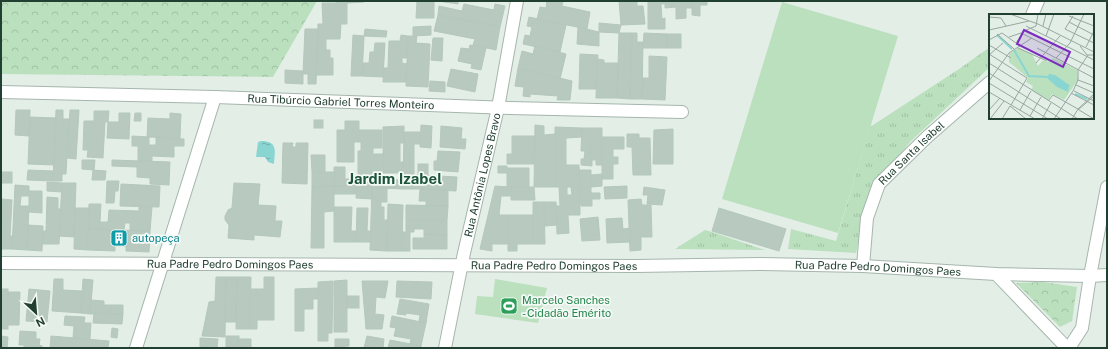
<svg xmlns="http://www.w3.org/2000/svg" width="1108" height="349" font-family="'Public Sans',sans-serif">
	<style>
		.grass { fill: url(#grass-tufts) }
		.forest { fill: url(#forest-crowns) }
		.pitch { fill: #bbe0be }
		.water { fill: url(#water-ripples) }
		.building { fill: #b8c9bf; stroke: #b5c8bc }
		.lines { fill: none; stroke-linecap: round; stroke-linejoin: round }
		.minor-casing { stroke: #a5b6ad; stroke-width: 14 }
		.minor { stroke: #fff; stroke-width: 12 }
		.labels { text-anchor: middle; stroke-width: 3.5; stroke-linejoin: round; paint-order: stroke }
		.street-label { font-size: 11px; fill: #224032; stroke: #f4faf6 }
		.culture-label { font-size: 11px; fill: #0d838f; stroke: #f4faf6; text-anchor: start }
		.leisure-label { font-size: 11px; fill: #27864d; stroke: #f4faf6; text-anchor: start }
		.district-label { font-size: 15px; font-weight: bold; fill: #1c543b; stroke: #f4faf6 }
		.inset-river { fill: none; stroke: #89d5d2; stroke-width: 2 }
		.inset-road { fill: none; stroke: #96a89f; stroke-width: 1 }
		.view { fill: #7b2cbf; fill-opacity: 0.15; stroke: #7b2cbf; stroke-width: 2 }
		.inset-edge { fill: none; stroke: #224032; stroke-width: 2 }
	</style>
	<defs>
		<pattern id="grass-tufts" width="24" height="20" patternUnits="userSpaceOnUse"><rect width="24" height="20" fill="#bbe0be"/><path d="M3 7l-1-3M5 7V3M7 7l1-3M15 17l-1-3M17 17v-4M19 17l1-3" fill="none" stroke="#a0c1a4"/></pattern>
		<pattern id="forest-crowns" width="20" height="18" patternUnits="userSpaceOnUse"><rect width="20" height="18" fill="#bbe0be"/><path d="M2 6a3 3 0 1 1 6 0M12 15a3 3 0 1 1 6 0" fill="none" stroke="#a0c1a4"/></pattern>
		<pattern id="water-ripples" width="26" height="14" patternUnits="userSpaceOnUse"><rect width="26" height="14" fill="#89d5d2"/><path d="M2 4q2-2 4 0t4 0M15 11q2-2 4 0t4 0" fill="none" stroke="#70aeab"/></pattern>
	</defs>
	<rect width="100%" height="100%" fill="#e3eee7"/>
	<!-- grass -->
	<g class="grass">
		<path d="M990,47V67L911,141L875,184L863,219L856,253L788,249L791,229L836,241L870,127L959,69Z"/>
		<path d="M705,230L712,232L765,250L675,249Z"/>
	</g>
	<!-- forest -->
	<g class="forest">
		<path d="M1,1H317L273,77L1,74Z"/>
		<path d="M1043,282L1077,287L1072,321L1060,327L1016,283Z"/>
	</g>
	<!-- pitch -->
	<g class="pitch">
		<path d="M782,2L898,36L838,233L722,199Z"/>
		<path d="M495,279L547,288L538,323L475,314L477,296L493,297Z"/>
	</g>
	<!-- water -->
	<path class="water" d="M261,141C278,141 275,151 274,164L268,162L265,157H256L258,142Z"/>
	<!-- building -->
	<g class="building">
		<path d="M336,1H364V2L347,3V24H323L322,3H336Z"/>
		<path d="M417,1H434V18H416Z"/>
		<path d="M438,1H458V4Z"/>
		<path d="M547,1H563L562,6L590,12L587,29L537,19L540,7L546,8Z"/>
		<path d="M619,1H637V6H643L645,24L621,25Z"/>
		<path d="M648,1H665V4H661L662,19L665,18V29H648Z"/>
		<path d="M665,1H692V8H686V18L676,19V7L665,8Z"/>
		<path d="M692,1H707V5H700V16L692,15Z"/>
		<path d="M464,4L494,10L495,4L505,6L500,27L438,15L439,6L462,11Z"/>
		<path d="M438,15L500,27L496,50L473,45L475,39L434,31Z"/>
		<path d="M529,17L566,25L560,52L523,44L525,35L530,36L532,27L527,26Z"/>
		<path d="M599,23L621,25L619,33L599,32Z"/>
		<path d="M318,24H341L340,39H326V50H330V58H333V75H316Z"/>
		<path d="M431,26V35L413,36V27Z"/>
		<path d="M578,27L599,32V46L577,44Z"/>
		<path d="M305,29H318L316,84H308V74H303Z"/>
		<path d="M365,29L387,31L386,37L364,36Z"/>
		<path d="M619,33H632L630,99L617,98Z"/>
		<path d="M632,33H637V42H643L642,99H630Z"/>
		<path d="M644,33L667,34V48H643Z"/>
		<rect x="667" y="34" width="14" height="14"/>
		<path d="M353,35L364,36L362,76H351Z"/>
		<path d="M401,35L408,36L407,58H402V63L407,64L406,82H383L384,68H388L389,41H400Z"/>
		<path d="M408,36H417L416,43L430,44L428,87L406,86Z"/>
		<path d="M433,38H443L442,61L431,60Z"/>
		<path d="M375,43H385L383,77L362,76L363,63H369L370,52H374Z"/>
		<path d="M470,45L486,48L481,70L471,68L472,64L458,61L461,48L469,49Z"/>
		<path d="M535,46L566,54L560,79L518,68L522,51L533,54Z"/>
		<path d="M580,54L598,55L596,89H579Z"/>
		<path d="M649,56L667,57L665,100L642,99L643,78H649Z"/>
		<path d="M597,59L604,60V63H618L617,98H596Z"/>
		<path d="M518,68L572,81L570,100H557L558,96L530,94V97L523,96L524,87L515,86Z"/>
		<path d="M451,69L478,74L475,92L447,86Z"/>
		<path d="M285,70L303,71V84L285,83Z"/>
		<path d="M430,81L445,82V92L429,91Z"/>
		<path d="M16,110H30L29,136L15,135Z"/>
		<path d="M56,110H63V119H69L66,174H62V181H53Z"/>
		<path d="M70,110H79L76,159L67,158Z"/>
		<path d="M94,111H109L108,122H105L103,158L87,157L88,150H83L84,121H94Z"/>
		<path d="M119,113H130L129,139L107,138L108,122H119Z"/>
		<path d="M135,113H141V121H134Z"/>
		<path d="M170,113L181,114L180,138L147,137L148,118L170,119Z"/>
		<path d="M30,117L56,118L54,165L28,164Z"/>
		<rect x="314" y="120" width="9" height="8"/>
		<path d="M345,121H359V142H354V162H337V130H345Z"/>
		<path d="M421,125L432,126L431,148L420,147Z"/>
		<path d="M535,125L544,126V135L555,134V187H534Z"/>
		<path d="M404,126V143H400V162H403V173H383V127Z"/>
		<path d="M441,126L462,128L461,139H466L465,149L440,147Z"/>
		<path d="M555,127L582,128V137L566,138V165H579L580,187H555Z"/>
		<path d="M582,128H592V166L581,165V159H584L585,151H581Z"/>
		<path d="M592,128H602V165H596V160H592Z"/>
		<path d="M673,129V164H653L654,130Z"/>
		<path d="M359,130H382V148H373V154H383L382,172L372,171V175H358V151H361V142H359Z"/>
		<path d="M404,132H420V144H414V175H420V189H403Z"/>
		<path d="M627,134H639V138H650L651,175H633L632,147H627Z"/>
		<path d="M132,136L149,137V145H156V137L184,139V146H174V157L152,156V161H138V146H132Z"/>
		<path d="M512,136H535L534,164H507V154H512Z"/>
		<path d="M602,137H624V149H613V157H618V164H613V179H602Z"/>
		<path d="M283,143H293L292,147H296V143H308L307,184L282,183Z"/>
		<path d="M438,151L460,152L458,172L434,170V161H437Z"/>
		<path d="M311,155H325V172H312Z"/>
		<path d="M82,160H95L94,170L82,169Z"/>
		<path d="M112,160L170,162L169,185L150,184V178L137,177V167L112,166Z"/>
		<rect x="418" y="164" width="10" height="11"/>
		<path d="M498,166H507V168H529V187H507V173H498Z"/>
		<path d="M334,167H345V179H357V186H334Z"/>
		<path d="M28,170L53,171V181L27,180Z"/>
		<path d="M93,170L106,171L105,180H92Z"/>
		<path d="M579,170H591V187H580Z"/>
		<rect x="1" y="172" width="11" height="11"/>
		<path d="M312,172H335L334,186L312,187Z"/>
		<path d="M602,174V186L591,187V175Z"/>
		<path d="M420,175L457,177L456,191L420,189Z"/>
		<path d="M357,179H381L380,188L357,186Z"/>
		<path d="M381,179L403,180V189L380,188Z"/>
		<path d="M107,181H119L118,191H115L114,203H106Z"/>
		<path d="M47,182L62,183V192L47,191Z"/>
		<path d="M62,183H76L74,237L59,236Z"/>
		<path d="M234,183L260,184L258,205L276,206L275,221H282L280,237L254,235V240L228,238L229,225L225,220V216L228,210L232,208Z"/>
		<path d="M121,184L160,186L159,207L120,206Z"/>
		<path d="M15,185L29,186V196H21L20,206H29L27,250L12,249Z"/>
		<path d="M334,186V211L324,212V248H311L312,187Z"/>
		<rect x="334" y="186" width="23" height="8"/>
		<path d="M357,186L372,188V199L356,198Z"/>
		<path d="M495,186L511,187V196H501L499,215H508V244H492V251L480,249Z"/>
		<path d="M627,186V198L605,199L604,187Z"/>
		<path d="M511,187H534L535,200H511Z"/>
		<path d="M559,187H567V195H572L571,187H580V215H568L569,233L557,234L556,206H560Z"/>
		<path d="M580,187H591V193H600V199H592V206H581Z"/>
		<path d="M644,187L665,190L662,205L647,204L648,195H643Z"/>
		<path d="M372,188H387V202H381V207H384V220H388L387,251L370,250Z"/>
		<path d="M420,189L448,190V206H426V201H419Z"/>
		<path d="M29,191H42V213L29,212Z"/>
		<path d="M47,197L58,198V209H61L59,244H42L43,231H46Z"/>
		<path d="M2,199L12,200L10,236H13L12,249H1Z"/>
		<path d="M641,199L642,205H651L652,237H641V250L630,251L628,200Z"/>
		<path d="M533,202H544L545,244H533Z"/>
		<path d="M544,202H556L557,225L545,226Z"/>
		<path d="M89,204H101L100,222H108L109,210L139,211V206L152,207L150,231L130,230V223H125L124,230L88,229Z"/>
		<path d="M388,204L403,205L402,251H387Z"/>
		<path d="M406,205L448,206L447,220H406Z"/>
		<path d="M334,207H352L351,231H356V242H334Z"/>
		<path d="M75,208H89L88,250L74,249Z"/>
		<path d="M357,208H368L367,231H371V242H356Z"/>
		<path d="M719,208L786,229L779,251L712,231Z"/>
		<path d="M508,215H533V244H517V251H508Z"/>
		<path d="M598,217L600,240L582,241L580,219Z"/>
		<path d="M622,218L623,229L630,228V242L607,243L606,219Z"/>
		<path d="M406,220H447V235L424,234V229H414V232H406Z"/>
		<path d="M28,225L43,226L42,251L27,250Z"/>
		<path d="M88,229L150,231L149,252L126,251V246H115V251L88,250Z"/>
		<rect x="402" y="232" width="8" height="19"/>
		<path d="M424,234L447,235V249H413V238H424Z"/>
		<path d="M216,277H226L225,337L202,336L209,302L215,301Z"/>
		<path d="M226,277H237L236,322H225Z"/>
		<path d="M237,277H251L250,329H236Z"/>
		<path d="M264,277H274V320H257V329H250V289H264Z"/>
		<path d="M54,279H63V290L82,291L81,313L52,311Z"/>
		<path d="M83,279L93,280L90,314L81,313Z"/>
		<path d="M347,280V332H334V281Z"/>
		<path d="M333,281L332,333H328V341H318V282Z"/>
		<path d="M362,281H388L385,298L376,297L375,314L384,315L382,329H366Z"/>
		<path d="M397,281L432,282L431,299L396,297Z"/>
		<path d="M318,288V299H313V309H304V331H295V289Z"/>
		<rect x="1" y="289" width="7" height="40"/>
		<path d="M29,289L50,291L47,322L26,321Z"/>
		<path d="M8,292H20L19,325H8Z"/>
		<rect x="347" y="296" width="12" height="12"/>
		<path d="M400,299L429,304L426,323L419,321L420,315L406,313V315L397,314Z"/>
		<path d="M91,300L104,301V305H123V314H90Z"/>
		<path d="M94,313L123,314L122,324L93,323Z"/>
		<path d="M65,316L85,317L84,323H91L90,339L73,338L74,326L64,325Z"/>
		<path d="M392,316L426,323L421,346L410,344L411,339L394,336L396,328L390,327Z"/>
		<path d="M112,328L118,329L117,338L111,337Z"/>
		<path d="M20,331L36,332V339H40L39,345L42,346V348H24V345H19Z"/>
		<path d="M1,336L8,337L7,348H1Z"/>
		<path d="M51,336L109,341L108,348H50Z"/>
		<rect x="226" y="336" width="13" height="11"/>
		<path d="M367,336L384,339L383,348H364Z"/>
		<path d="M200,338L218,339L217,348L200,347Z"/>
		<path d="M238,339H251V347H239Z"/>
		<path d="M335,339H349V346L335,347Z"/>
		<path d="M390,340L421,346V348H388Z"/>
	</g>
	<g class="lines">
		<!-- minor casing -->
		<g class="minor-casing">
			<g id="minor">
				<path d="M1032,15L1038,1"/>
				<path id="s1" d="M1,92L215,97L510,108L682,112"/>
				<path id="s2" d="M1,263L636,266L759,264L863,266L996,274L1090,276L1107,275"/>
				<path id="s3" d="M863,266L867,218L879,184L927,137L990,82"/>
				<path d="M996,274L1067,348"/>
				<path d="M136,348L215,97"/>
				<path id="s4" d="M445,348L464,253L498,108L517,1"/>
				<path d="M1069,348L1082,328L1090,276L1107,187"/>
			</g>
		</g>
		<!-- minor -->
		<use href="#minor" class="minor"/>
	</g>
	<!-- icons -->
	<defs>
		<g id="building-square" transform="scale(0.9)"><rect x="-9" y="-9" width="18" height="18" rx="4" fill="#0f9aa8" stroke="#f4faf6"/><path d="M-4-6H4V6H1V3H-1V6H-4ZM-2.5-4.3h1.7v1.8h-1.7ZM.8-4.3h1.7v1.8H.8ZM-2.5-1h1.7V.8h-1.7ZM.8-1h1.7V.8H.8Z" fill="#fff"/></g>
		<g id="stadium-square" transform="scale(0.9)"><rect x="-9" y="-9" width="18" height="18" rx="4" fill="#2e9e5b" stroke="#f4faf6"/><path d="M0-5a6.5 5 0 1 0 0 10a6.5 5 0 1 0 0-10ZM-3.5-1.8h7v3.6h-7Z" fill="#fff"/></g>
	</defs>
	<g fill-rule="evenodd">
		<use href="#building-square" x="119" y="238"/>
		<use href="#stadium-square" x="509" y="306"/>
	</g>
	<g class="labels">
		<!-- street labels -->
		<g class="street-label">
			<text dy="4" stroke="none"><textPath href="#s1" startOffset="340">Rua Tibúrcio Gabriel Torres Monteiro</textPath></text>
			<text dy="4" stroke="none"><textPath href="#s3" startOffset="129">Rua Santa Isabel</textPath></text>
			<text dy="4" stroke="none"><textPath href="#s4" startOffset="177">Rua Antônia Lopes Bravo</textPath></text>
			<text dy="4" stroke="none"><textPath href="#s2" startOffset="229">Rua Padre Pedro Domingos Paes</textPath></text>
			<text dy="4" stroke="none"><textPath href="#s2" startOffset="553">Rua Padre Pedro Domingos Paes</textPath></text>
			<text dy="4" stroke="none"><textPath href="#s2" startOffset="877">Rua Padre Pedro Domingos Paes</textPath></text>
		</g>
		<!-- culture labels -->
		<g class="culture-label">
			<text x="132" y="242">autopeça</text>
		</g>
		<!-- leisure labels -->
		<g class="leisure-label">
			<text x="522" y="304">Marcelo Sanches<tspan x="522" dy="13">- Cidadão Emérito</tspan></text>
		</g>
		<!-- district labels -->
		<g class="district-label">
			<text x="395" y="184">Jardim Izabel</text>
		</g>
	</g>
	<!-- overview -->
	<g transform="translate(989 14)">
		<rect width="105" height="105" fill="#e3eee7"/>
		<path d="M29,34L43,40L49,52L54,46L58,48L64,44L88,56L89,66L75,86L63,80L59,86L42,76L44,72L37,68L39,64L20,48V40Z" fill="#bbe0be"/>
		<path d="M60,60L66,61L83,73L80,72L79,78L68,73L58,64Z" fill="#89d5d2"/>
		<path class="inset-river" d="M8,21L23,35M25,36L40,62L59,63M86,80L98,85"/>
		<path class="inset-road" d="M21,0L49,10L105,38M80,2L105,12M84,2L76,15L105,29M0,3L12,4L17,12M80,8L105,21M37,12L105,46M54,12L57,0M0,16L40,7M8,20L25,35M57,22L65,0M20,23L32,19L105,55M0,26L13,19L27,29L35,17L47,12L49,0M0,31L22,44M91,32L98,41H105M97,33L105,17M29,34L58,47M48,34L105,64M0,40L38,64L22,91M0,41L14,29M67,44L81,29L95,0M0,49L89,105M47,49L71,22M0,59L72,105M89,66L105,72M0,67L20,39L43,24M0,69L59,105M87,71L105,79M85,77L105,87M0,78L46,105M82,79L105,91M59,87L64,81L89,95M21,92L37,105M0,96L11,84M31,96L42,77M89,96L105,82M90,96L105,105M41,102L52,83M1,105L15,87M13,105L21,92M53,105L62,89M65,105L84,77L89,66V56L99,41M83,105L89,95L105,80"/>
		<path class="view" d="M35,16L81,38L74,53L28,30Z"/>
		<rect width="105" height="105" class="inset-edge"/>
	</g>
	<!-- border -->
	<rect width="1108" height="349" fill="none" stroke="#224032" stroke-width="4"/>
	<!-- north arrow -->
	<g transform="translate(36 313) rotate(154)" stroke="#f4faf6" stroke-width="3" paint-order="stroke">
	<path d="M0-3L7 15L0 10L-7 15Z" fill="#224032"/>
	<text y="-6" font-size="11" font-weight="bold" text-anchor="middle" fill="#224032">N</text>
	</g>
</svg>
